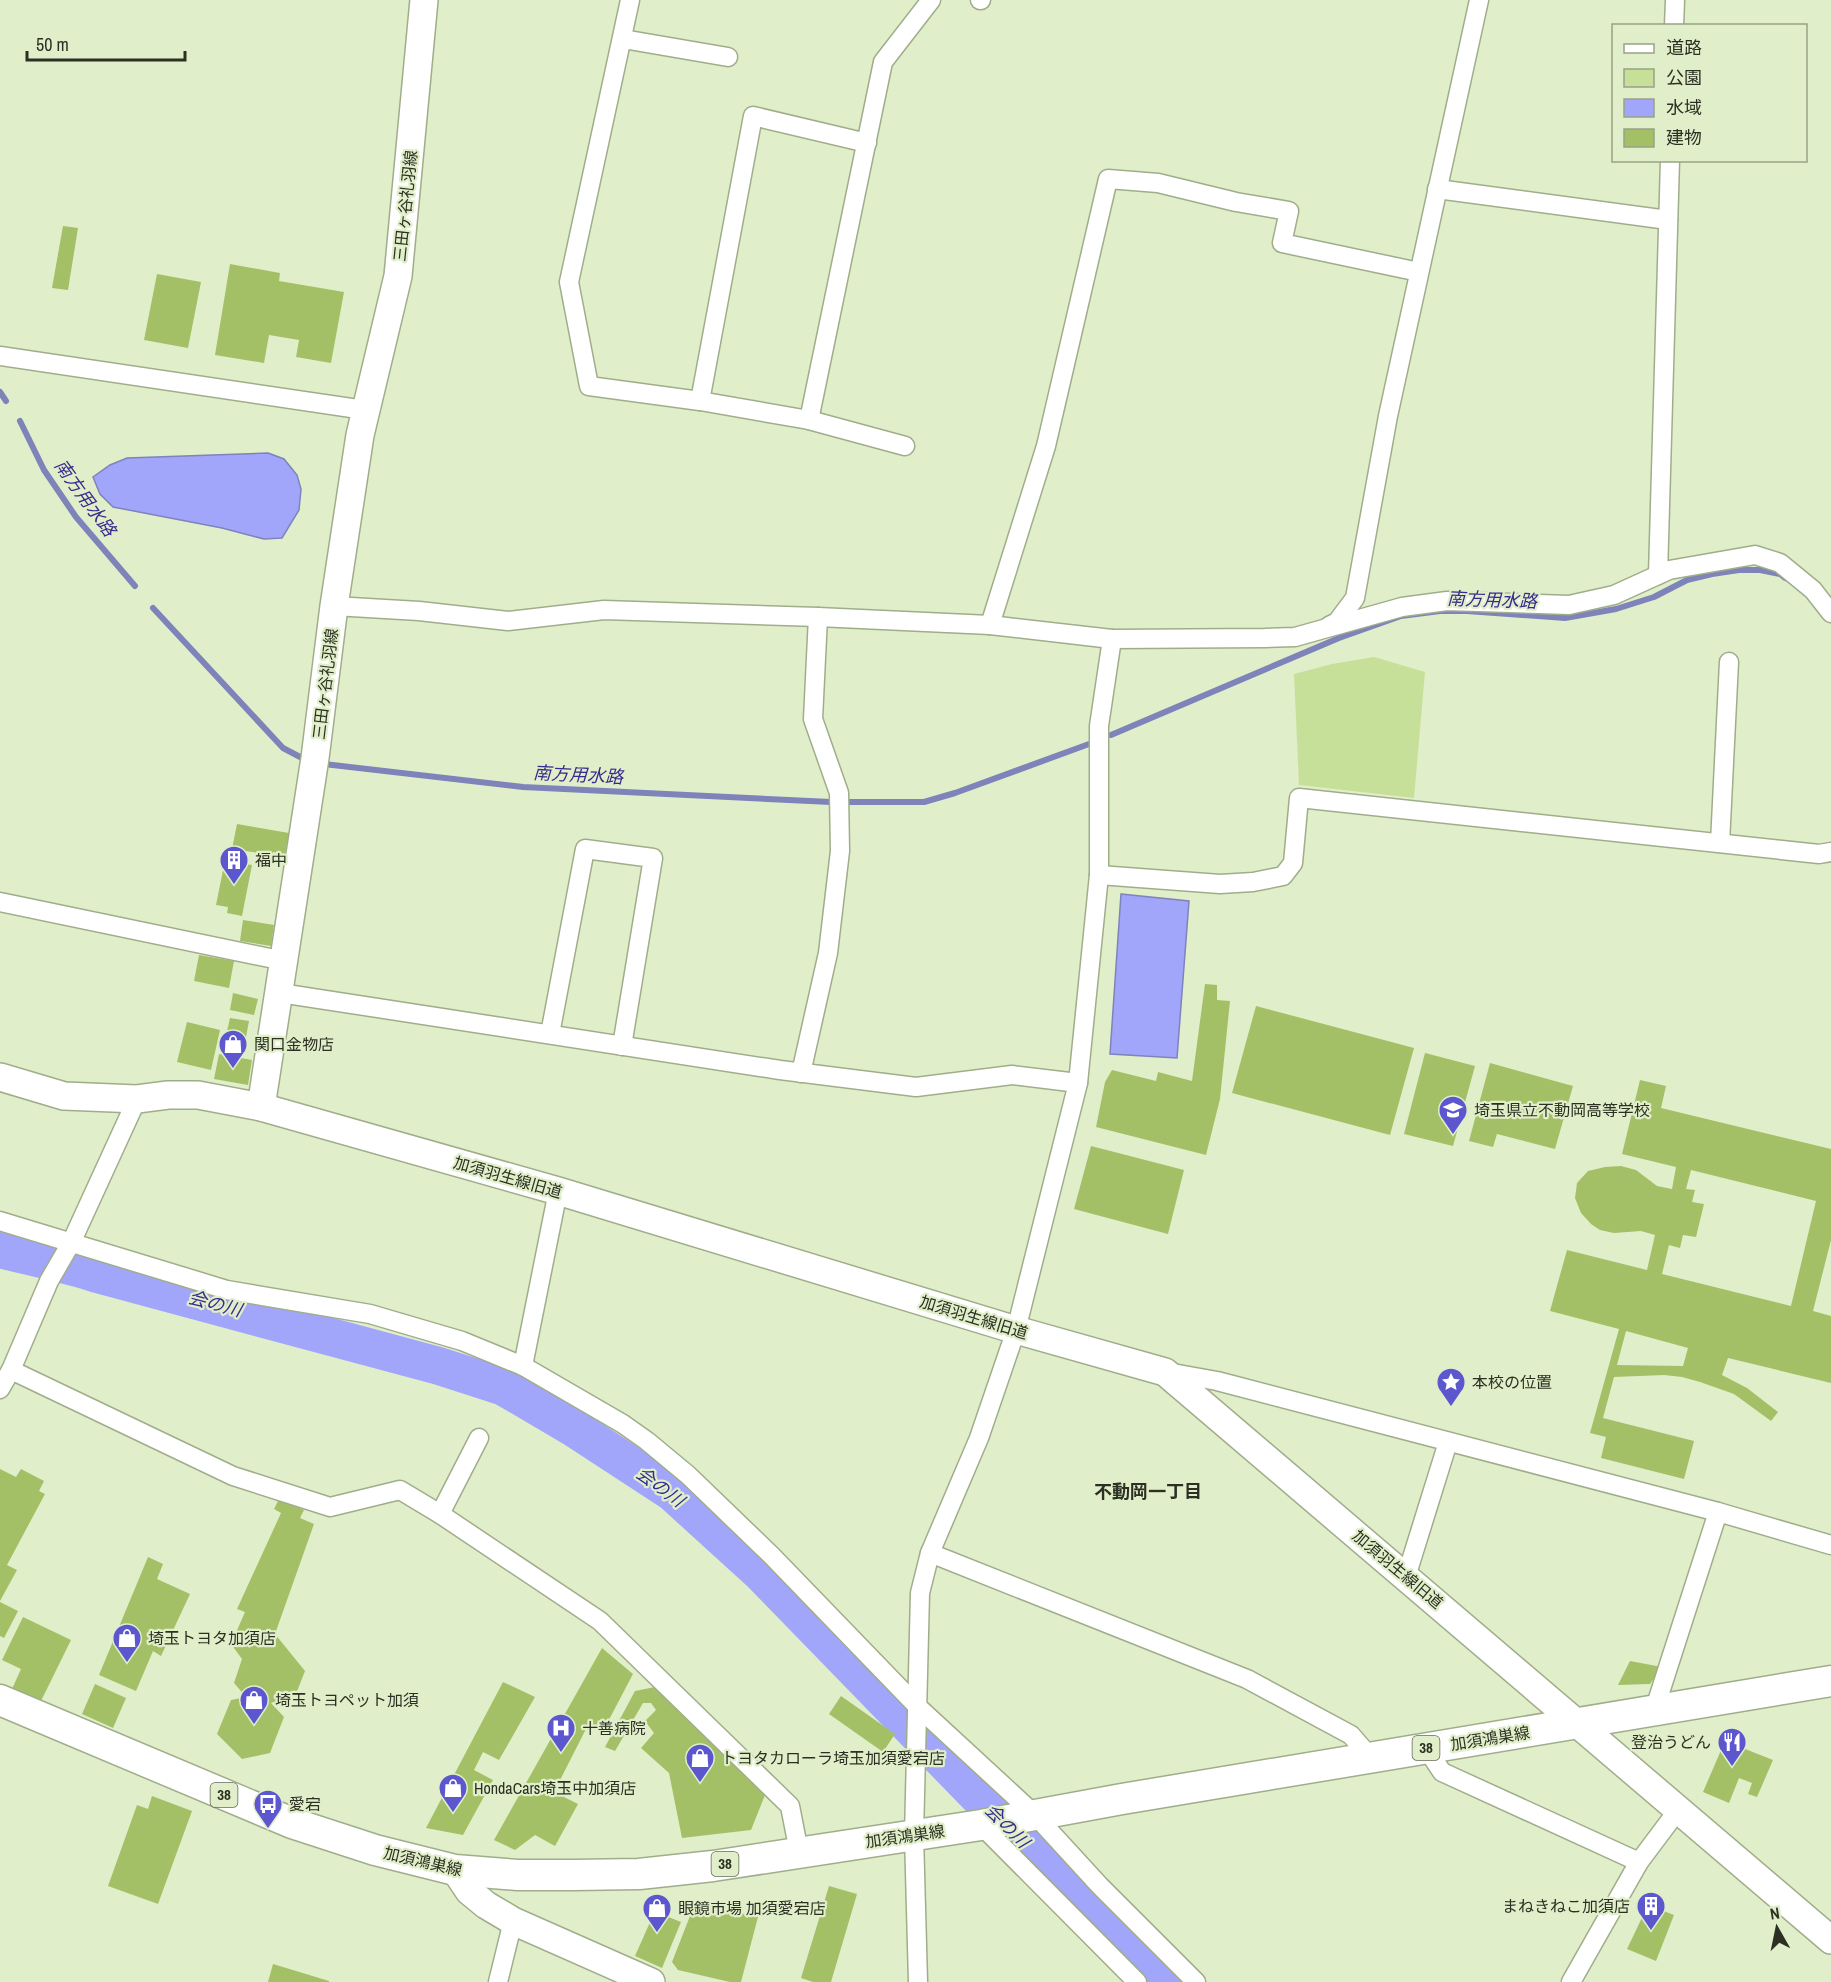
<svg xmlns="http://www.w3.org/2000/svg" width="1831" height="1982" font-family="'Archivo Narrow','Noto Sans JP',sans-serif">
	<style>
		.green { fill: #c7e099 }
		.water { fill: #a1a6fb; stroke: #7e83ba; stroke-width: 1.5 }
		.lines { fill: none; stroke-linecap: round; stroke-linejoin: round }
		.stream { stroke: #7e83ba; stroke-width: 6 }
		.river { stroke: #a1a6fb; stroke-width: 38 }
		.building { fill: #a3c066; fill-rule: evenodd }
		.street-casing { stroke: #a0ad8b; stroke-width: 21 }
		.secondary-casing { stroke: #a0ad8b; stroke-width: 30 }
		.primary-casing { stroke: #a0ad8b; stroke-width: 33 }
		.street { stroke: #fff; stroke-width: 18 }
		.secondary { stroke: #fff; stroke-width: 27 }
		.primary { stroke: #fff; stroke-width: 30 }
		.labels { text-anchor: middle; stroke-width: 4.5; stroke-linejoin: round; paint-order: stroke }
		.shield { fill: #e1eeca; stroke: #626954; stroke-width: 1.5 }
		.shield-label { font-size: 15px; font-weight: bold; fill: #2b3022 }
		.street-label { font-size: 16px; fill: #2b3022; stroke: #e1eeca }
		.poi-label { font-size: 16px; fill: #2b3022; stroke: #e1eeca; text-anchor: start }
		.water-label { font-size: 18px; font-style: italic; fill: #362c8c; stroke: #e1eeca }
		.neighbourhood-label { font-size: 18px; font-weight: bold; fill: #2b3022; stroke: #e1eeca }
	</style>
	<rect width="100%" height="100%" fill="#e1eeca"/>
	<!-- green -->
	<path class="green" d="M1374,657L1425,672L1414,798L1299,785L1294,674L1332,664Z"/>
	<!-- water -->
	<g class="water">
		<path d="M268,453L284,459L297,475L301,489L299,510L282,538L264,539L222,528L113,507L100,494L93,477L110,465L127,458Z"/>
		<path d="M1121,894L1189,901L1177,1058L1110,1054Z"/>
	</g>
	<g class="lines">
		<!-- stream -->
		<g class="stream">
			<path d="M0,392L6,401"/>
			<path d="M20,421L44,470L76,517L135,586"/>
			<path d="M153,608L283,748L302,758"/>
			<path d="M1111,735L1339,638L1401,616L1440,611H1467L1565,618L1616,609L1654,597L1687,580L1712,574L1739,570H1760L1780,574L1785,578"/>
			<path d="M324,764L523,787L831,802"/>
			<path d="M847,802H924L955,793L1089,744"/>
		</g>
		<!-- river -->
		<path class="river" d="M0,1249C33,1258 65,1263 97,1274L439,1366L504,1387L574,1428L672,1492L761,1573L1012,1831L1165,1982"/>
	</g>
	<!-- building -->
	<g class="building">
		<path d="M63,226L78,228L68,290L52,288Z"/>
		<path d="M230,264L280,273L279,281L344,292L331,363L296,357L299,340L269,335L264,363L215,355Z"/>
		<path d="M157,274L201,282L188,348L144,340Z"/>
		<path d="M237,824L289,833L285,854L273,852L272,855L232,849Z"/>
		<path d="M225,860L252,865L242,916L227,913L228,907L216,905Z"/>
		<path d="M243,920L274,925L271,946L240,941Z"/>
		<path d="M199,955L234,961L229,988L194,981Z"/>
		<path d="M1205,984L1217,985V1000L1230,1001L1220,1099L1206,1155L1096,1127L1105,1082L1112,1070L1156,1081L1158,1072L1192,1081Z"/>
		<path d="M233,993L258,999L254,1015L230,1010Z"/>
		<path d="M1256,1006L1414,1048L1390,1135L1232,1093Z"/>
		<path d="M230,1018L249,1021L243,1053L223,1049Z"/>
		<path d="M187,1022L220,1030L211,1070L177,1062Z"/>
		<path d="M1425,1053L1475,1066L1453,1146L1404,1134Z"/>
		<path d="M219,1054L252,1060L248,1085L214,1079Z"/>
		<path d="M1490,1063L1573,1086L1555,1149L1497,1134L1493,1147L1469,1141Z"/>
		<path d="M1640,1080L1666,1086L1661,1108L1831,1149V1240L1813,1311L1831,1316V1383L1728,1358L1722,1375L1747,1388L1778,1412L1771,1421L1734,1394L1700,1382L1682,1377L1664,1375L1614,1377L1603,1418L1694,1441L1684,1479L1601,1458L1606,1437L1590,1433L1619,1329L1550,1311L1567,1250L1647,1270L1655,1235L1641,1231L1614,1233L1600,1230L1591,1224L1581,1213L1575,1198L1577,1183L1588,1171L1605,1167L1621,1166L1636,1170L1657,1186L1672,1189L1676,1167L1622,1154ZM1691,1170L1816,1201L1791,1306L1662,1274L1669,1245L1680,1248L1683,1235L1696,1237L1704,1204L1692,1202L1695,1190L1686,1189ZM1626,1331L1688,1348L1683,1366L1617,1365Z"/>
		<path d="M1091,1146L1184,1170L1168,1234L1074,1209Z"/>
		<path d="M0,1469L16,1477L21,1469L44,1481L39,1491L45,1494L7,1565L17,1570L0,1601Z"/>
		<path d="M279,1499L304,1510L300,1518L314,1524L275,1634L305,1671L296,1694L271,1703L284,1717L270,1753L242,1759L217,1734L231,1700L246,1697L234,1683L242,1659L231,1644L245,1612L237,1609L281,1513L274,1509Z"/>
		<path d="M148,1557L163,1564L157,1579L190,1594L161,1656L153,1651L136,1691L99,1675Z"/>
		<path d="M0,1602L18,1611L4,1638L0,1636Z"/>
		<path d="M23,1617L71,1640L40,1703L12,1689L21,1669L2,1660Z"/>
		<path d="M602,1648L633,1674L602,1733L588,1725L554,1792L578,1804L555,1846L535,1835L515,1850L494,1840Z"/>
		<path d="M1630,1661L1662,1667L1650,1684L1618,1685Z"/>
		<path d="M503,1682L535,1697L499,1760L483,1752L474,1770L493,1780L463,1835L426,1828Z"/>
		<path d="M95,1684L126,1698L113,1728L82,1714Z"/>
		<path d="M655,1687L765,1795L751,1830L682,1838L669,1773L641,1748L654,1733L645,1721L656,1710L651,1703H643L615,1751L605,1747L635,1691Z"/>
		<path d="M841,1696L895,1734L883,1752L829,1714Z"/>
		<path d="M1725,1741L1773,1760L1757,1797L1748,1794L1752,1783L1739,1778L1729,1803L1703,1792Z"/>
		<path d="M152,1796L192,1811L158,1904L108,1886L137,1805L148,1809Z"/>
		<path d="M829,1886L857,1894L831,1982H813L801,1978Z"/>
		<path d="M699,1904L758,1917L741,1982H730L678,1970L672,1962L690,1916L695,1917Z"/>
		<path d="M1648,1905L1674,1915L1656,1961L1627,1949Z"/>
		<path d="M666,1916L681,1922L662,1968L635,1956L651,1920Z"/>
		<path d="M273,1964L329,1981V1982H268Z"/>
	</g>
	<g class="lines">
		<!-- street casing -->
		<g class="street-casing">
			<g id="street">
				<path d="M630,0L569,282L589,386L700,401L809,420L905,446"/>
				<path d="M980,0H981"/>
				<path d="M1674,26L1675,0"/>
				<path d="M623,39L728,57"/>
				<path d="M1437,189L1668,220"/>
				<path d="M0,356L365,410"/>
				<path d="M700,401L753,116L867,143"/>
				<path d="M809,420L883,62L931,0"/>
				<path d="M1658,575L1670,160"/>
				<path d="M334,606L419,611L508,621L604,610L818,617L990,625L1112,639L1265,638L1295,637L1402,607L1447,601L1569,605L1614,595L1669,570L1755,555L1780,563L1813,590L1831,613"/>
				<path d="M990,625L1046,446L1108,179L1158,183L1236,202L1289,211L1282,243L1419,272"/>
				<path d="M1329,626L1337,622L1355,598L1388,416L1479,0"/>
				<path d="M1720,843L1729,662"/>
				<path d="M1099,875L1220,884L1253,882L1283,876L1293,863L1299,798L1819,854L1831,852"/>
				<path d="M0,902L284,961"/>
				<path d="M280,993L780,1070L916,1087L1012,1075L1078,1083"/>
				<path d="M550,1034L585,849L653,858L622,1046"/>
				<path d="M801,1073L828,953L840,851L839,793L813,719L818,617"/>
				<path d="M0,1221L227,1290L370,1314L462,1341L523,1366L623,1424L647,1441L688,1475L772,1556L918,1707L1034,1814L1100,1886L1196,1982"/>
				<path d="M523,1366L558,1191"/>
				<path d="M11,1370L233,1476L330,1507L400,1490L440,1514L479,1438"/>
				<path d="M1167,1372L1217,1381L1718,1512L1831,1545"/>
				<path d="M0,1389L11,1370L49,1281L71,1243L137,1099"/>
				<path d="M440,1514L600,1621L790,1806L799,1852"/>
				<path d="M930,1553L1247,1679L1351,1735L1370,1757"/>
				<path d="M1406,1577L1448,1442"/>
				<path d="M1654,1711L1718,1512"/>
				<path d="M1426,1748L1442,1772L1639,1862"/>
				<path d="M981,1825L1137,1982"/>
				<path d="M498,1982L513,1921"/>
				<path d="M918,1982L914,1835L920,1593L930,1553L979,1438L1016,1330L1078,1083L1099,875V726L1112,639"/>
				<path d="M1571,1982L1639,1862L1678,1810"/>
			</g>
		</g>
		<!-- secondary casing -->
		<g class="secondary-casing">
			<g id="secondary">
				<path d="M0,1077L64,1096L137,1099L168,1095H198L261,1107L558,1191L1016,1330L1165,1372L1831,1940"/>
				<path d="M261,1107L315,758L334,606L360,435L398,276L424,0"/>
				<path d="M455,1870L469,1891L486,1905L513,1921L651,1982"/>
			</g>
		</g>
		<!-- primary casing -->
		<g class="primary-casing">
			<path id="primary" d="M0,1700L292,1823L375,1850L455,1870L518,1875H574L639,1874L713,1866L981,1825L1122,1799L1831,1681"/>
		</g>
		<!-- street -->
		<use href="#street" class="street"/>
		<!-- secondary -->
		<use href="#secondary" class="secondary"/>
		<!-- primary -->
		<use href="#primary" class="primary"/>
	</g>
	<!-- icons -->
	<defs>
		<g id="building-pin" transform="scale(1.5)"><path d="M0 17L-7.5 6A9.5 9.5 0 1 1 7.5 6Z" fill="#5d57cf" stroke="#e1eeca"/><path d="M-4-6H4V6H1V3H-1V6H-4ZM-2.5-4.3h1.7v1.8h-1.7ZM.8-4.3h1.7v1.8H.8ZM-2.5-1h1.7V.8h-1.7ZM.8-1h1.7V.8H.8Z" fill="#fff"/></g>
		<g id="shop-pin" transform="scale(1.5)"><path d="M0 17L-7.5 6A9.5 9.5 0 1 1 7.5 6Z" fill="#5d57cf" stroke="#e1eeca"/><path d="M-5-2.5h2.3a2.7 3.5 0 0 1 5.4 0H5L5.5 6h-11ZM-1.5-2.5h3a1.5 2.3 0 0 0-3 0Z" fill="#fff"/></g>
		<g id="school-pin" transform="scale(1.5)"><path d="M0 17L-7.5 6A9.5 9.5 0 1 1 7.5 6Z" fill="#5d57cf" stroke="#e1eeca"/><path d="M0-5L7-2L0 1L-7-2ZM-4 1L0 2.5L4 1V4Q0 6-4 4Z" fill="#fff"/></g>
		<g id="sight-pin" transform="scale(1.5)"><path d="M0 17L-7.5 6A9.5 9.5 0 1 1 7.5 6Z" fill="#5d57cf" stroke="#e1eeca"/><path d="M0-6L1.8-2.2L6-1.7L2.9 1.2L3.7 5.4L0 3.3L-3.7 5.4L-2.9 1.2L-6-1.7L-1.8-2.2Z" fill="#fff"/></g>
		<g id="hospital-pin" transform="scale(1.5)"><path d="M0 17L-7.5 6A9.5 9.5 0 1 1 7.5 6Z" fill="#5d57cf" stroke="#e1eeca"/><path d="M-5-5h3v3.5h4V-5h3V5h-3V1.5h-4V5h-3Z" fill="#fff"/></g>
		<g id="restaurant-pin" transform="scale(1.5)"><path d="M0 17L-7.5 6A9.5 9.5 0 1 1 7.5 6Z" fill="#5d57cf" stroke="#e1eeca"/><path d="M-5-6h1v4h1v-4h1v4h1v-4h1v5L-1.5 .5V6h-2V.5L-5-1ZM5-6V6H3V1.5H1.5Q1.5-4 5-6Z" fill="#fff"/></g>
		<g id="bus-pin" transform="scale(1.5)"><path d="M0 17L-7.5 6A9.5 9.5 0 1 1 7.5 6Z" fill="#5d57cf" stroke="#e1eeca"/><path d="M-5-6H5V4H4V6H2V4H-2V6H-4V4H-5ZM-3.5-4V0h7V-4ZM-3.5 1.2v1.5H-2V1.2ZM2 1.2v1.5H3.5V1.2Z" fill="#fff"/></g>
	</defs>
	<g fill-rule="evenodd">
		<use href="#building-pin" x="234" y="860"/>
		<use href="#shop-pin" x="233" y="1044"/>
		<use href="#school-pin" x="1453" y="1110"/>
		<use href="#sight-pin" x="1451" y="1382"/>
		<use href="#shop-pin" x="127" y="1638"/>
		<use href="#shop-pin" x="254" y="1700"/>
		<use href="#hospital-pin" x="561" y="1728"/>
		<use href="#restaurant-pin" x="1732" y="1742"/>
		<use href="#shop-pin" x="700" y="1758"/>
		<use href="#shop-pin" x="453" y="1788"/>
		<use href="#bus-pin" x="268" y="1804"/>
		<use href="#building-pin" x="1651" y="1906"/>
		<use href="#shop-pin" x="657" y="1908"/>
	</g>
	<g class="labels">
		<!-- shield labels -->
		<g class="shield">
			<rect x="1412.5" y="1736" width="27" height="24" rx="4.5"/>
			<rect x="210.5" y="1783" width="27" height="24" rx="4.5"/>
			<rect x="711.5" y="1852" width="27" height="24" rx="4.5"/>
		</g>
		<g class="shield-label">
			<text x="1426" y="1753">38</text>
			<text x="224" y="1800">38</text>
			<text x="725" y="1869">38</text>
		</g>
		<!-- street labels -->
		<g class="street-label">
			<text transform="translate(405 206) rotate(-84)" y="6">三田ヶ谷礼羽線</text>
			<text transform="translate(325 684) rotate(-83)" y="6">三田ヶ谷礼羽線</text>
			<text transform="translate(508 1177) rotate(16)" y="6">加須羽生線旧道</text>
			<text transform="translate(974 1317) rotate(17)" y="6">加須羽生線旧道</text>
			<text transform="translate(1398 1569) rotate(40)" y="6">加須羽生線旧道</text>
			<text transform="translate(1490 1738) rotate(-9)" y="6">加須鴻巣線</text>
			<text transform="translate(905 1836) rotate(-8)" y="6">加須鴻巣線</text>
			<text transform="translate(423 1861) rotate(13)" y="6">加須鴻巣線</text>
		</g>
		<!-- poi labels -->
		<g class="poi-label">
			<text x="255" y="866">福中</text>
			<text x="254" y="1050">関口金物店</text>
			<text x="1474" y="1116">埼玉県立不動岡高等学校</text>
			<text x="1472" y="1388">本校の位置</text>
			<text x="148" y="1644">埼玉トヨタ加須店</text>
			<text x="275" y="1706">埼玉トヨペット加須</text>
			<text x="582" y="1734">十善病院</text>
			<text x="1711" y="1748" text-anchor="end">登治うどん</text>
			<text x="721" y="1764">トヨタカローラ埼玉加須愛宕店</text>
			<text x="474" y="1794">HondaCars埼玉中加須店</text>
			<text x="289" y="1810">愛宕</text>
			<text x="1630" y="1912" text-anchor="end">まねきねこ加須店</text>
			<text x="678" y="1914">眼鏡市場 加須愛宕店</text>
		</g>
		<!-- water labels -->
		<g class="water-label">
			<text transform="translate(85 498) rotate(54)" y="6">南方用水路</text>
			<text transform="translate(1492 600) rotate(2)" y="6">南方用水路</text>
			<text transform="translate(578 775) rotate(3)" y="6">南方用水路</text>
			<text transform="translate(215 1304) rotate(15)" y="6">会の川</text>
			<text transform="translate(660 1487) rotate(36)" y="6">会の川</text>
			<text transform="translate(1007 1826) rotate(45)" y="6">会の川</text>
		</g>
		<!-- neighbourhood labels -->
		<g class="neighbourhood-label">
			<text x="1148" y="1498">不動岡一丁目</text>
		</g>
	</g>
	<!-- legend -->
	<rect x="1612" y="24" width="195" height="138" fill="#e1eeca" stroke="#98a287" stroke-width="1.5"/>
	<rect x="1624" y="44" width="30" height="9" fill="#ffffff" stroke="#98a287" stroke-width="1.5"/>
	<text x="1666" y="54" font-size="18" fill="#2b3022">道路</text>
	<rect x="1624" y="69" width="30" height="18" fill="#c7e099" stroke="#98a287" stroke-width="1.5"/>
	<text x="1666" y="84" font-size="18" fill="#2b3022">公園</text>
	<rect x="1624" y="99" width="30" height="18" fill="#a1a6fb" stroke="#98a287" stroke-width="1.5"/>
	<text x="1666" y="114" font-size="18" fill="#2b3022">水域</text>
	<rect x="1624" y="129" width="30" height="18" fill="#a3c066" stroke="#98a287" stroke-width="1.5"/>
	<text x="1666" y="144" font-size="18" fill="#2b3022">建物</text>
	<!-- north arrow -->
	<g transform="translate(1777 1928) rotate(351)" stroke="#e1eeca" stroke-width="4.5" paint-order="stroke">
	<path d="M0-4.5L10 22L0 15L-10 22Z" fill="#2b3022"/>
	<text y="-9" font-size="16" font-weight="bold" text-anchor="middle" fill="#2b3022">N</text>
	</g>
	<!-- scale -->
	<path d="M27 51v9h158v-9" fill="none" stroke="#2b3022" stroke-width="3"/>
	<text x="36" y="51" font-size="18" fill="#2b3022" stroke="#e1eeca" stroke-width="4.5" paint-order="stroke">50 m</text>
</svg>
